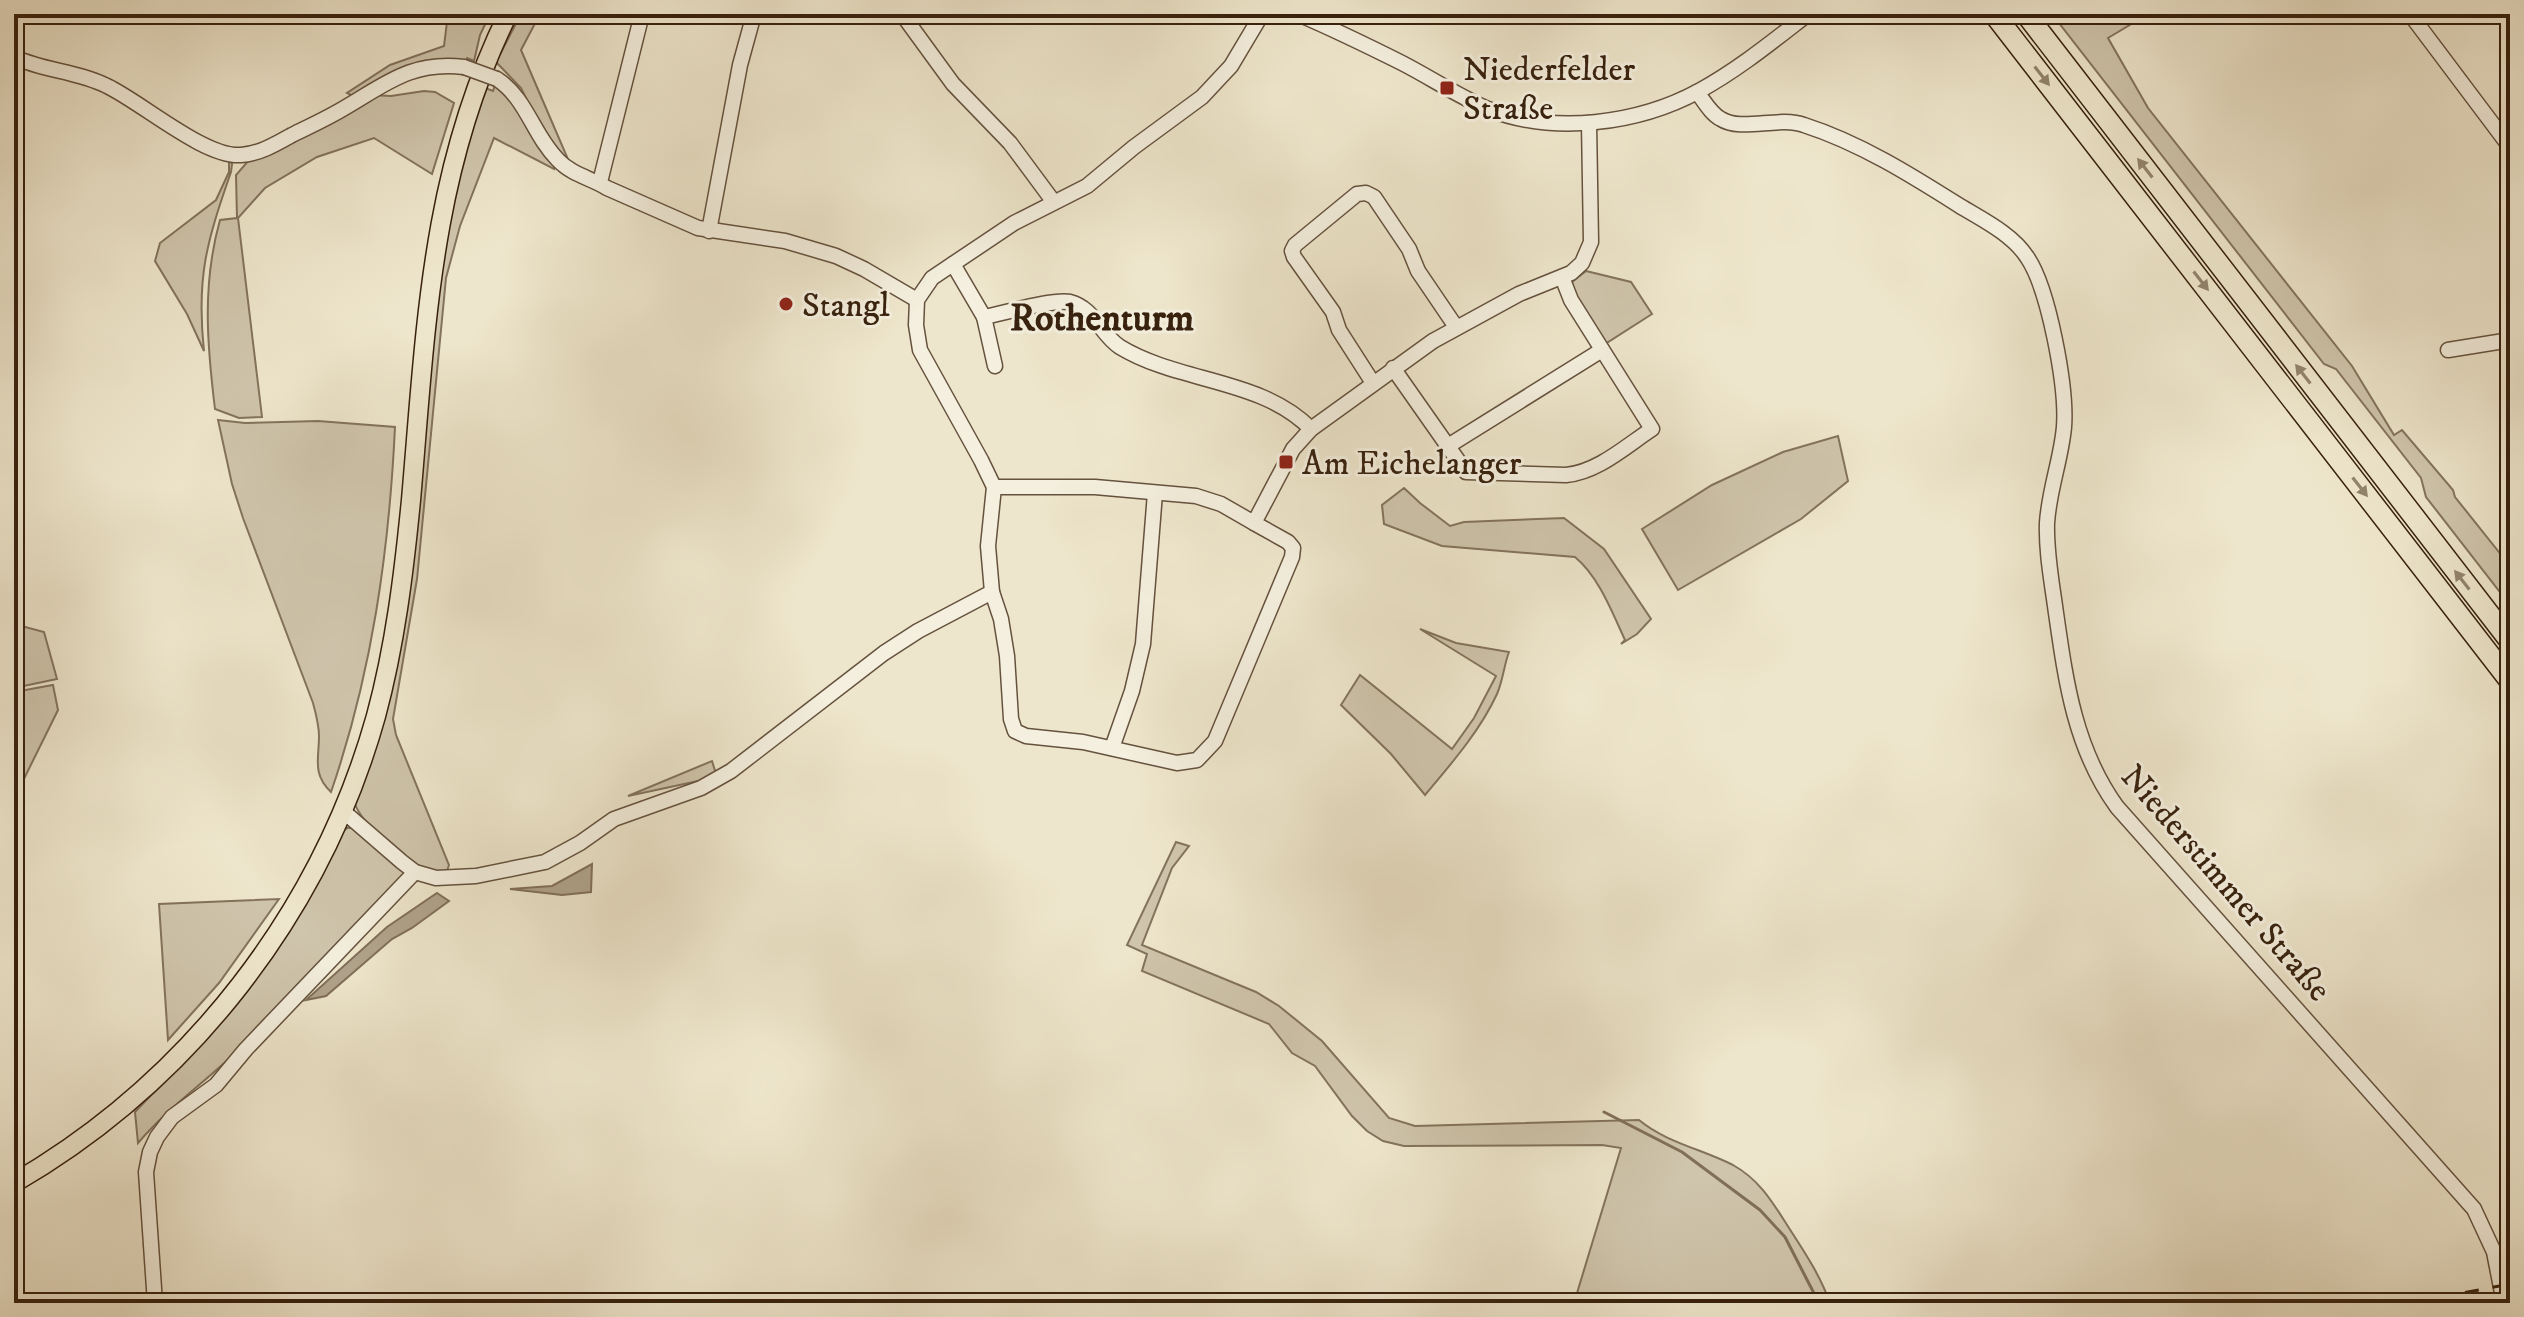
<svg xmlns="http://www.w3.org/2000/svg" width="2524" height="1317" font-family="'IM FELL DW Pica',serif">
	<style>
		.green { fill: #cfc5ac; stroke: #83735d; stroke-width: 2 }
		.water { fill: #b0a38b; stroke: #806f59; stroke-width: 2 }
		.lines { fill: none; stroke-linecap: round; stroke-linejoin: round }
		.stream { stroke: #806f59; stroke-width: 3 }
		.minor-casing { stroke: #65523e; stroke-width: 17 }
		.major-casing { stroke: #37210e; stroke-width: 21 }
		.highway-casing { stroke: #37210e; stroke-width: 23 }
		.minor { stroke: #f4efde; stroke-width: 14 }
		.major { stroke: #eee6cc; stroke-width: 18 }
		.highway { stroke: #eee6cc; stroke-width: 20 }
		.rail { stroke: #37210e; stroke-width: 3; stroke-dasharray: 14 14; stroke-linecap: butt }
		.minor-bridge-casing { stroke: #65523e; stroke-width: 17; stroke-linecap: butt }
		.minor-bridge { stroke: #f4efde; stroke-width: 14 }
		.oneway { fill: #92846d }
		.poi-dot { fill: #8f2418; stroke: #f4efde; stroke-width: 3 }
		.labels { text-anchor: middle; stroke-width: 6; stroke-linejoin: round; paint-order: stroke }
		.poi-label { font-size: 34px; fill: #37210e; stroke: #f4efde; text-anchor: start }
		.street-label { font-size: 34px; fill: #37210e; stroke: #f4efde }
		.quarter-label { font-size: 38px; font-weight: bold; fill: #37210e; stroke: #f4efde }
	</style>
	<rect width="100%" height="100%" fill="#eee6cc"/>
	<filter id="stains"><feTurbulence type="fractalNoise" baseFrequency=".0025" numOctaves="4"/><feColorMatrix values="0 0 0 0 .2 0 0 0 0 .09 0 0 0 0 .02 0 0 0 .5 -.17"/></filter>
	<radialGradient id="worn" r=".72"><stop offset=".6" stop-color="#630" stop-opacity="0"/><stop offset="1" stop-color="#630" stop-opacity=".3"/></radialGradient>
	<!-- green -->
	<g class="green">
		<path d="M448,14H490L480,35L474,61L467,58L465,63C423,52 388,74 353,96L347,93L390,65L444,46Z"/>
		<path d="M521,14H540L521,50L570,164L544,134L521,88L496,62Z"/>
		<path d="M2052,14H2148L2108,38L2148,108L2352,366L2394,435L2402,430L2453,490L2455,497L2510,566V605L2426,497L2421,478L2336,369L2324,364Z"/>
		<path d="M495,85L513,98L555,163L554,169L494,138L460,226L446,278L417,579L393,719L396,735L449,865L446,874C438,872 429,871 421,867C402,858 362,824 355,804L370,762L434,291L472,121L485,88L493,91Z"/>
		<path d="M424,91L435,92L454,103L432,174L374,138L317,157L265,188L238,218L262,417L239,418L215,409C207,344 202,284 220,220L237,218L236,175L249,160L370,95L391,96Z"/>
		<path d="M229,159L232,164L231,172C207,241 196,277 204,351L187,314L155,261L160,243L216,200L229,172Z"/>
		<path d="M1586,271L1631,282L1652,314L1605,344L1576,298L1572,282Z"/>
		<path d="M218,420L245,423L318,421L395,427C389,552 372,673 331,792C312,774 319,759 319,736C319,725 316,714 313,703L243,518L232,484Z"/>
		<path d="M1838,436L1848,481L1801,519L1678,590L1642,529L1712,485L1783,452Z"/>
		<path d="M1404,488L1420,503L1450,526L1464,522L1564,518L1604,549L1651,619L1637,634L1621,644L1625,640C1612,612 1599,577 1575,557L1442,546L1384,524L1382,505Z"/>
		<path d="M14,624L44,632L57,679L14,688Z"/>
		<path d="M1420,629L1456,643L1509,652C1504,665 1503,680 1497,694C1480,731 1451,764 1425,795L1391,754L1341,705L1360,675L1452,749L1474,718L1496,676Z"/>
		<path d="M53,685L58,710L14,799V692Z"/>
		<path d="M712,761L717,777L628,796Z"/>
		<path d="M347,828H357L404,871L405,878C348,937 292,998 233,1055C201,1085 166,1110 138,1143L135,1112C183,1062 233,1014 272,956C298,917 319,875 341,833Z"/>
		<path d="M1176,842L1189,846L1172,868L1142,945L1256,992L1279,1006L1322,1041L1389,1118L1415,1126L1639,1120C1667,1143 1702,1149 1733,1165C1760,1180 1773,1203 1789,1228C1805,1253 1820,1275 1830,1303H1574L1621,1148L1602,1145L1404,1146L1383,1141L1367,1131L1352,1116L1315,1066L1292,1053L1269,1024L1142,971L1147,954L1127,945Z"/>
		<path d="M279,899L219,983L168,1040L159,904Z"/>
	</g>
	<!-- water -->
	<g class="water">
		<path d="M592,864L591,892L562,895L510,889L552,886Z"/>
		<path d="M437,893L449,901L412,928L392,939L326,996L306,1000L387,927Z"/>
	</g>
	<g class="lines">
		<!-- stream -->
		<path class="stream" d="M1604,1112L1682,1152L1760,1210L1785,1237L1819,1303"/>
		<!-- minor casing -->
		<g class="minor-casing">
			<g id="minor">
				<path d="M902,14L953,84L1010,143L1053,201"/>
				<path d="M1298,14C1333,29 1368,46 1402,63C1431,78 1458,96 1488,109C1554,135 1638,124 1699,91C1739,69 1773,41 1808,14"/>
				<path d="M2410,14L2510,147"/>
				<path d="M14,57C44,71 77,71 107,86C141,102 205,158 241,155C259,154 276,144 292,135C310,126 328,118 346,107C387,83 412,61 464,67"/>
				<path d="M497,79C527,99 533,135 558,160C572,175 591,178 607,188L698,228L785,241L836,256L864,269L917,300"/>
				<path d="M1697,92C1704,101 1711,114 1721,119C1741,132 1779,116 1804,125C1860,143 1911,175 1960,206C1983,220 2012,234 2027,257C2049,289 2067,388 2064,427C2061,460 2049,490 2047,523C2046,553 2052,583 2056,613C2066,683 2075,749 2117,807L2474,1209L2494,1252L2504,1303"/>
				<path d="M600,182L642,14"/>
				<path d="M709,231L740,65L754,14"/>
				<path d="M953,264L984,317C1005,313 1051,299 1070,302C1094,308 1101,335 1120,347C1179,383 1261,378 1311,429"/>
				<path d="M984,317L995,366"/>
				<path d="M2448,350L2510,340"/>
				<path d="M1393,368L1466,472L1566,475C1598,472 1626,446 1652,429L1571,300L1562,277"/>
				<path d="M1373,383L1339,330L1333,312L1294,257L1292,251L1295,245L1357,194L1366,193L1374,197L1409,249L1418,271L1456,327"/>
				<path d="M1448,446L1602,350"/>
				<path d="M994,487H1095L1196,496L1221,504L1254,523L1293,449L1311,429L1433,341L1519,294L1571,273L1582,263L1591,242L1589,123"/>
				<path d="M992,592L1001,619L1007,656L1011,719L1015,731L1026,736L1083,742L1177,763L1197,760L1215,741L1292,557L1293,548L1288,542L1254,523"/>
				<path d="M1112,748L1132,691L1143,644L1155,493"/>
				<path d="M343,811L402,862L415,872L436,878L476,876L545,862L580,843L614,819L701,788L731,771L884,653L918,631L992,592L988,546L994,487L981,460L920,350L916,325L917,300L932,278L1014,223L1087,186L1134,147L1202,97L1231,66L1262,14"/>
				<path d="M155,1303L146,1172L150,1152L157,1137L172,1117L216,1085L246,1049L415,872"/>
			</g>
		</g>
		<!-- major casing -->
		<g class="major-casing">
			<path id="major" d="M14,1183C190,1081 321,912 376,716C395,646 404,572 411,500C426,329 430,172 508,14"/>
		</g>
		<!-- highway casing -->
		<g class="highway-casing">
			<g id="highway">
				<path d="M1994,14L2510,681"/>
				<path d="M2026,14L2510,641"/>
			</g>
		</g>
		<!-- minor -->
		<use href="#minor" class="minor"/>
		<!-- major -->
		<use href="#major" class="major"/>
		<!-- highway -->
		<use href="#highway" class="highway"/>
		<!-- rail -->
		<path class="rail" d="M2410,1303L2510,1284"/>
		<!-- minor-bridge casing -->
		<g class="minor-bridge-casing">
			<path id="minor-bridge" d="M464,67L497,79"/>
		</g>
		<!-- minor-bridge -->
		<use href="#minor-bridge" class="minor-bridge"/>
	</g>
	<!-- one-way arrows -->
	<defs><path id="oneway-solid" d="M-6-.8H1V-3.2L6.5 0L1 3.2V.8H-6Z" transform="scale(2)"/></defs>
	<g class="oneway">
		<use href="#oneway-solid" transform="translate(2042 76) rotate(52)"/>
		<use href="#oneway-solid" transform="translate(2145 168) rotate(-128)"/>
		<use href="#oneway-solid" transform="translate(2201 281) rotate(52)"/>
		<use href="#oneway-solid" transform="translate(2303 374) rotate(-128)"/>
		<use href="#oneway-solid" transform="translate(2360 487) rotate(52)"/>
		<use href="#oneway-solid" transform="translate(2462 580) rotate(-128)"/>
	</g>
	<!-- markers -->
	<g class="poi-dot">
		<rect x="1439" y="80" width="16" height="16" rx="4"/>
		<circle cx="786" cy="304" r="8"/>
		<rect x="1278" y="454" width="16" height="16" rx="4"/>
	</g>
	<g class="labels">
		<!-- poi labels -->
		<g class="poi-label">
			<text x="1463" y="80">Niederfelder<tspan x="1463" dy="39">Straße</tspan></text>
			<text x="802" y="316">Stangl</text>
			<text x="1302" y="474">Am Eichelanger</text>
		</g>
		<!-- street labels -->
		<g class="street-label">
			<text transform="translate(2227 882) rotate(49)" y="12">Niederstimmer Straße</text>
		</g>
		<!-- quarter labels -->
		<g class="quarter-label">
			<text x="1102" y="330">Rothenturm</text>
		</g>
	</g>
	<!-- margin -->
	<rect width="2524" height="1317" fill="none" stroke="#eee6cc" stroke-width="48"/>
	<rect x="16" y="16" width="2492" height="1285" fill="none" stroke="#37210e" stroke-width="4"/>
	<rect x="24" y="24" width="2476" height="1269" fill="none" stroke="#37210e" stroke-width="2"/>
	<rect width="100%" height="100%" filter="url(#stains)"/>
	<rect width="100%" height="100%" fill="url(#worn)"/>
</svg>
